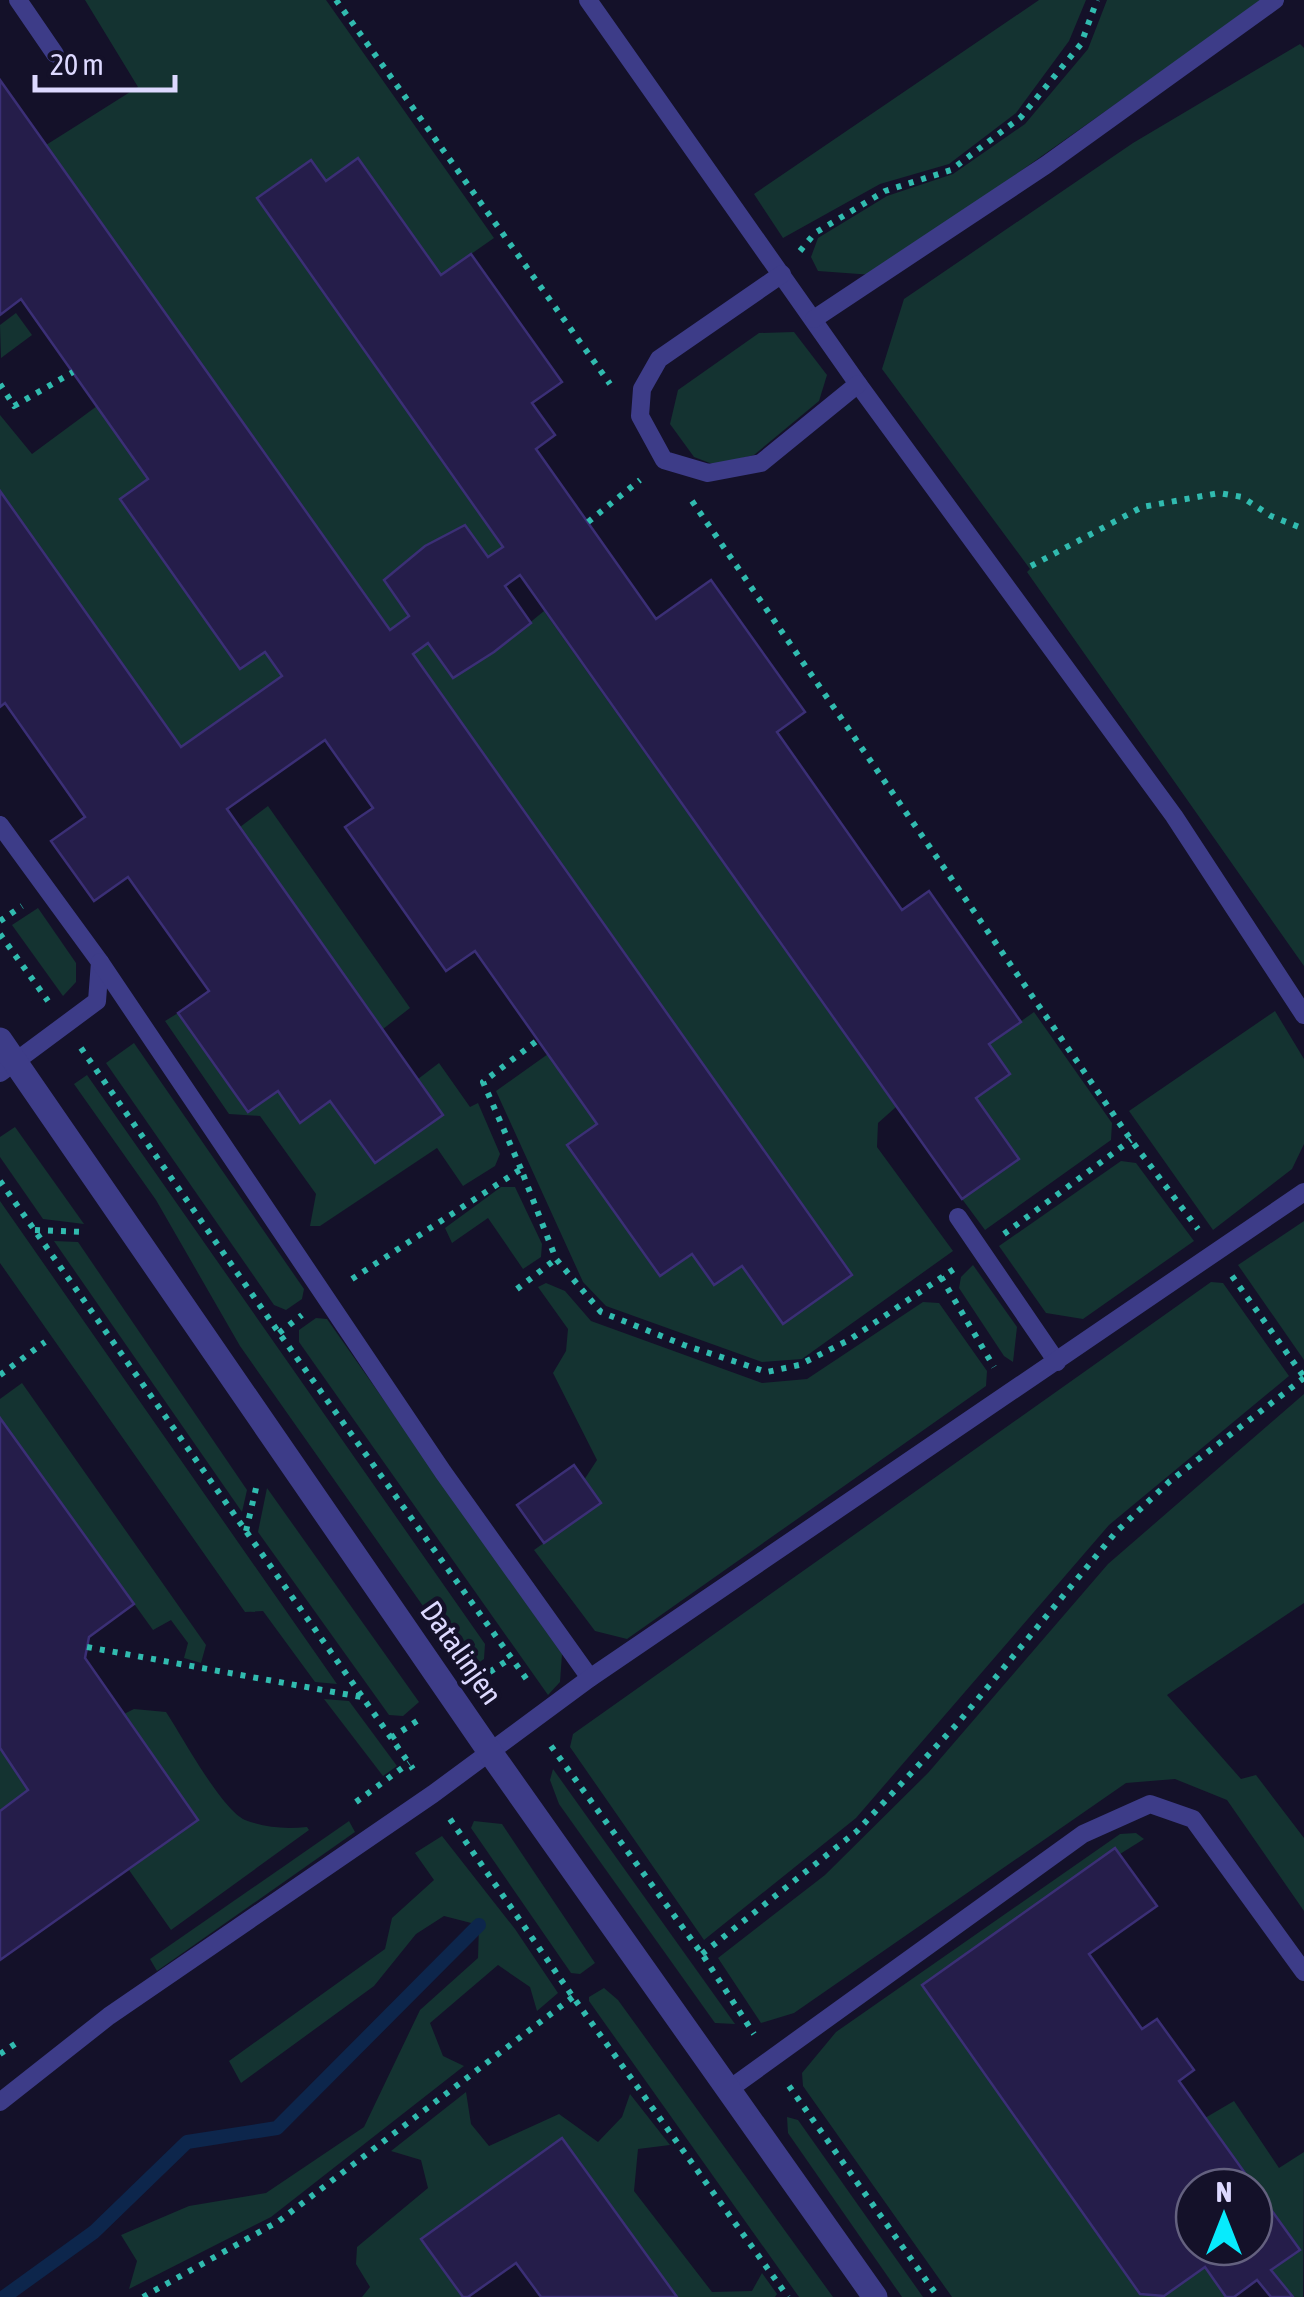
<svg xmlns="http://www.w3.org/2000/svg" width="1304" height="2297" font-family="'Asap Condensed',sans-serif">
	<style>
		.green { fill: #143331 }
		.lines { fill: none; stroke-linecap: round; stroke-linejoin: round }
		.stream { stroke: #0d264c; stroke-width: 14 }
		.building { fill: #251d4a; stroke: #3b2f76; stroke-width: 2.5; fill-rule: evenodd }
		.path { stroke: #31bbaf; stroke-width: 6; stroke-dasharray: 5 8; stroke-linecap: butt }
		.service { stroke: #3d3c88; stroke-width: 18 }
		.tertiary { stroke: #3d3c88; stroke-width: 25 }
		.labels { text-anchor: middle; stroke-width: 9; stroke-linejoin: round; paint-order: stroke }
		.street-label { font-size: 30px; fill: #ddd9ff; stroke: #141129 }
	</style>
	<rect width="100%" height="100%" fill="#141129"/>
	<!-- green -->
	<g class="green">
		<path d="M85,0H326L494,238L441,275L358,158L326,181L311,160L257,199L503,547L488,557L465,526L425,546L384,580L409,616L390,630L46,145L138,87Z"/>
		<path d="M1039,0H1086L1069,41L1016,113L949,164L880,184L783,238L754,194Z"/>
		<path d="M1107,0H1263L873,275L818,271L811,257L818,238L887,196L953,174L1025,124L1088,49Z"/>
		<path d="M1300,44L1304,48V966L1027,572L1030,569L882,369L904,299L1133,143Z"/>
		<path d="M16,313L32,335L1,358L0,325Z"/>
		<path d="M794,332L827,375L819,401L754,455L715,465L694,457L670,424L678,390L759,333Z"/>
		<path d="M97,406L148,479L120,500L240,668L265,652L282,676L181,747L0,491V415L32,454Z"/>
		<path d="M544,611L896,1107L878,1123L877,1147L953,1251L802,1359L762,1362L606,1306L583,1282L496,1091L548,1054L597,1124L660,1276L692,1254L714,1285L742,1266L783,1323L852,1275L413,654L428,643L494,652Z"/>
		<path d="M268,806L410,1008L383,1029L240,827Z"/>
		<path d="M38,908L76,963V982L63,996L12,925Z"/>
		<path d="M1275,1011L1304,1059V1144L1292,1169L1213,1230L1129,1111Z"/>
		<path d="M1034,1012L1112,1123L1111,1140L985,1230L962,1199L1019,1159L976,1098L1010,1074L989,1044Z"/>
		<path d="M178,1013L247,1112L278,1091L300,1122L330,1101L443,1115L418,1079L439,1063L470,1107L478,1103L500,1154L495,1166L463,1186L437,1148L320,1226H310L316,1194L260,1116L229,1114L165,1021Z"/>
		<path d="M134,1043L304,1289L302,1299L286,1310L274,1305L106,1063Z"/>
		<path d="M87,1075L485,1644L484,1659L468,1670L240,1346L156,1200L74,1084Z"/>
		<path d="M15,1127L84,1224L43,1219L0,1157V1137Z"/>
		<path d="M1121,1161L1136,1163L1194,1241L1083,1319L1046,1313L999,1246Z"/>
		<path d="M501,1187H515L542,1244L541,1257L523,1269L488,1218L452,1243L445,1228Z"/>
		<path d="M0,1201L337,1684L315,1682L263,1611L245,1612L0,1263Z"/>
		<path d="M1304,1221V1360L1238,1265Z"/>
		<path d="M54,1241L78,1242L247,1490L242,1512Z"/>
		<path d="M973,1265L1017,1327L1013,1362L1004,1356L959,1288L961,1277Z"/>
		<path d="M1211,1282L1223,1283L1289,1376L1109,1525L856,1818L704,1940L570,1747L573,1734Z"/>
		<path d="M546,1283L565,1291L591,1321L762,1383L807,1379L923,1302L939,1303L987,1371L986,1386L627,1639L595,1631L534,1550L600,1503L584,1480L597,1460L553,1373L566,1351L568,1329L538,1287Z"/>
		<path d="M316,1318L327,1319L562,1654L560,1682L548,1695L299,1342V1330Z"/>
		<path d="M22,1383L206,1645L201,1663L184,1658L188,1643L171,1620L153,1630L0,1418V1399Z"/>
		<path d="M1304,1394V1603L1167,1695L1241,1779L1256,1775L1304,1838V1911L1227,1800L1175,1779L1126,1783L794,2013L761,2023L718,1958L825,1875L928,1773L1108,1564Z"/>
		<path d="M267,1488L419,1702L403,1716L389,1715L258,1532Z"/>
		<path d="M324,1699L349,1701L397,1766L383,1776Z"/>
		<path d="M134,1709L166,1712C182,1736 221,1809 245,1820C266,1828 285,1829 307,1827L309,1830L171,1930L129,1870L198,1820L124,1714Z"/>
		<path d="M0,1748L28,1790L0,1811Z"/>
		<path d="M553,1769L735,2024L715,2023L559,1804L550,1780Z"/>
		<path d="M349,1821L355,1832L157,1971L150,1959Z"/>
		<path d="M474,1821L502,1824L595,1963L580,1974L571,1973L471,1828Z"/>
		<path d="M1136,1833L1144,1839L1120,1854L1115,1848L922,1986L1140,2293L1164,2296L1205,2267L1226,2297H952L803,2086L802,2073L836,2032L1120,1834Z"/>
		<path d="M442,1836L515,1929L558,1993L537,2011L530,1987L498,1965L430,2023L443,2056L464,2066L271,2217L129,2289L137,2261L121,2235L189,2206L266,2193L364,2127L420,2010L478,1958L479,1925L444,1916L416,1934L374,1986L241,2083L229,2061L385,1949L392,1918L434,1880L415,1853Z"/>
		<path d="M604,1988L618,2000L833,2297H799L589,2001V1997Z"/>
		<path d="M466,2092L471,2124L489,2146L559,2114L598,2142L622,2117L630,2094L670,2145L638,2149L634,2191L712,2292L752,2291L762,2273L777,2294L775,2297H677L421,2239L463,2297H362L370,2287L356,2264L357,2247L428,2188L421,2160L391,2151Z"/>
		<path d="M1234,2101L1279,2168L1304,2152L1303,2297H1293L1271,2270L1299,2251L1205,2118Z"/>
		<path d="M787,2117L798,2120L923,2297H902L788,2133Z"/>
	</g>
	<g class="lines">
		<!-- stream -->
		<path class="stream" d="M4,2297L94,2232L187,2142L277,2128L479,1925"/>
	</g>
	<!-- building -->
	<g class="building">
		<path d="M0,80L390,630L409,616L384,580L425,546L465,525L488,557L503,547L257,198L311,160L326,181L358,158L441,275L471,254L562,382L532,403L555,435L536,449L656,619L711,580L805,712L777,732L902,910L929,891L1021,1022L989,1044L1010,1074L976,1098L1019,1159L962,1199L520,575L505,586L531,623L494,652L453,678L428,643L413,654L852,1275L783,1324L742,1266L714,1285L692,1254L660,1276L567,1145L597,1124L475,951L446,971L345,827L373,808L325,740L227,809L443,1115L375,1163L330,1101L300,1123L278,1091L248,1112L178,1013L209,991L128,877L94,901L51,841L85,817L5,703L0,707V491L181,747L282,676L265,652L240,669L120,499L148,479L21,299L0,315Z"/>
		<path d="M0,1418L134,1604L89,1637L85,1658L198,1820L0,1960V1811L28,1790L0,1748Z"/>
		<path d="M574,1465L601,1503L544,1543L517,1505Z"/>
		<path d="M1115,1848L1157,1906L1089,1954L1142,2029L1157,2019L1194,2070L1179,2081L1300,2250L1271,2270L1293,2297H1271L1257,2280L1234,2297H1226L1205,2267L1164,2296L1140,2294L922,1985ZM1194,2187H1254V2247H1194Z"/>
		<path d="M562,2138L677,2297H541L516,2263L468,2297H463L421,2239Z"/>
	</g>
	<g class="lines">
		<!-- path -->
		<g class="path">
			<path d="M336,0L610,384"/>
			<path d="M800,251L815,233L885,191L951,170L1021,117L1081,44L1097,0"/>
			<path d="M0,384L14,406L73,372"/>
			<path d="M692,501L1131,1140L1198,1229"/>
			<path d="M588,522L640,480"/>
			<path d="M1031,566L1142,507L1219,493L1242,497L1271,516L1304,529"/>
			<path d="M0,921L22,906"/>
			<path d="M0,934L48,1001"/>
			<path d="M81,1048L279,1333L530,1684"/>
			<path d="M521,1169L483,1082L538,1040"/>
			<path d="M0,1181L413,1769"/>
			<path d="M35,1230L83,1232"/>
			<path d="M1004,1234L1131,1140"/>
			<path d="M1232,1276L1304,1377"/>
			<path d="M941,1277L994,1367"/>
			<path d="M352,1279L521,1169L556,1259L601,1312L684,1345L767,1372L799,1365L849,1340L957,1267"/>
			<path d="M517,1289L556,1259"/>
			<path d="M279,1333L302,1315"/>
			<path d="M0,1375L45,1342"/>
			<path d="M246,1531L257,1484"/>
			<path d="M87,1647L361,1697"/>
			<path d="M479,1679L511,1658"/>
			<path d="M391,1738L423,1717"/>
			<path d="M551,1746L702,1954L754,2034"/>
			<path d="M356,1802L409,1763"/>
			<path d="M450,1819L573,1997L788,2297"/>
			<path d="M702,1954L857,1831L958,1723L1116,1532L1170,1481L1304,1378"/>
			<path d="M0,2054L15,2044"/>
			<path d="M789,2086L938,2297"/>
			<path d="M143,2297L279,2221L573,1997"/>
		</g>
		<!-- service -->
		<g class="service">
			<path d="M18,0L55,54"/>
			<path d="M588,0L858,384L1174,816L1304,1015"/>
			<path d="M782,274L659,359L642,389L640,416L664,460L708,473L761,463L858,384"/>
			<path d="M814,319L1046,165L1275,0"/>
			<path d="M0,825L100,962L97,1001L0,1073"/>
			<path d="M100,962L443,1472L590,1678"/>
			<path d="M958,1217L1057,1362"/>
			<path d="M728,2090L1083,1834L1150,1804L1193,1819L1304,1972"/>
			<path d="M0,2102L109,2016L433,1794L590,1678L1304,1192"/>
		</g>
		<!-- tertiary -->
		<path class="tertiary" d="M0,1040L490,1752L875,2297"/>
	</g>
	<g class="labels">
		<!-- street labels -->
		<g class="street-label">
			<text transform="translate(461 1653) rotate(55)" y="10">Datalinjen</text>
		</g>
	</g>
	<!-- north arrow -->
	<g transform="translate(1224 2217)"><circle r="48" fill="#141129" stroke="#64617f" stroke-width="2.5"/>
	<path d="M0-8L18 38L0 25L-18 38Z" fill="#07ebfd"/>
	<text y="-15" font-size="28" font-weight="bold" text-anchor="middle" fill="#ddd9ff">N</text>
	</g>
	<!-- scale -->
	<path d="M35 75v15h140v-15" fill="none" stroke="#ddd9ff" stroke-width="5"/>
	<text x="50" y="75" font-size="30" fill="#ddd9ff" stroke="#141129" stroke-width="8" paint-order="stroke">20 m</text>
</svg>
